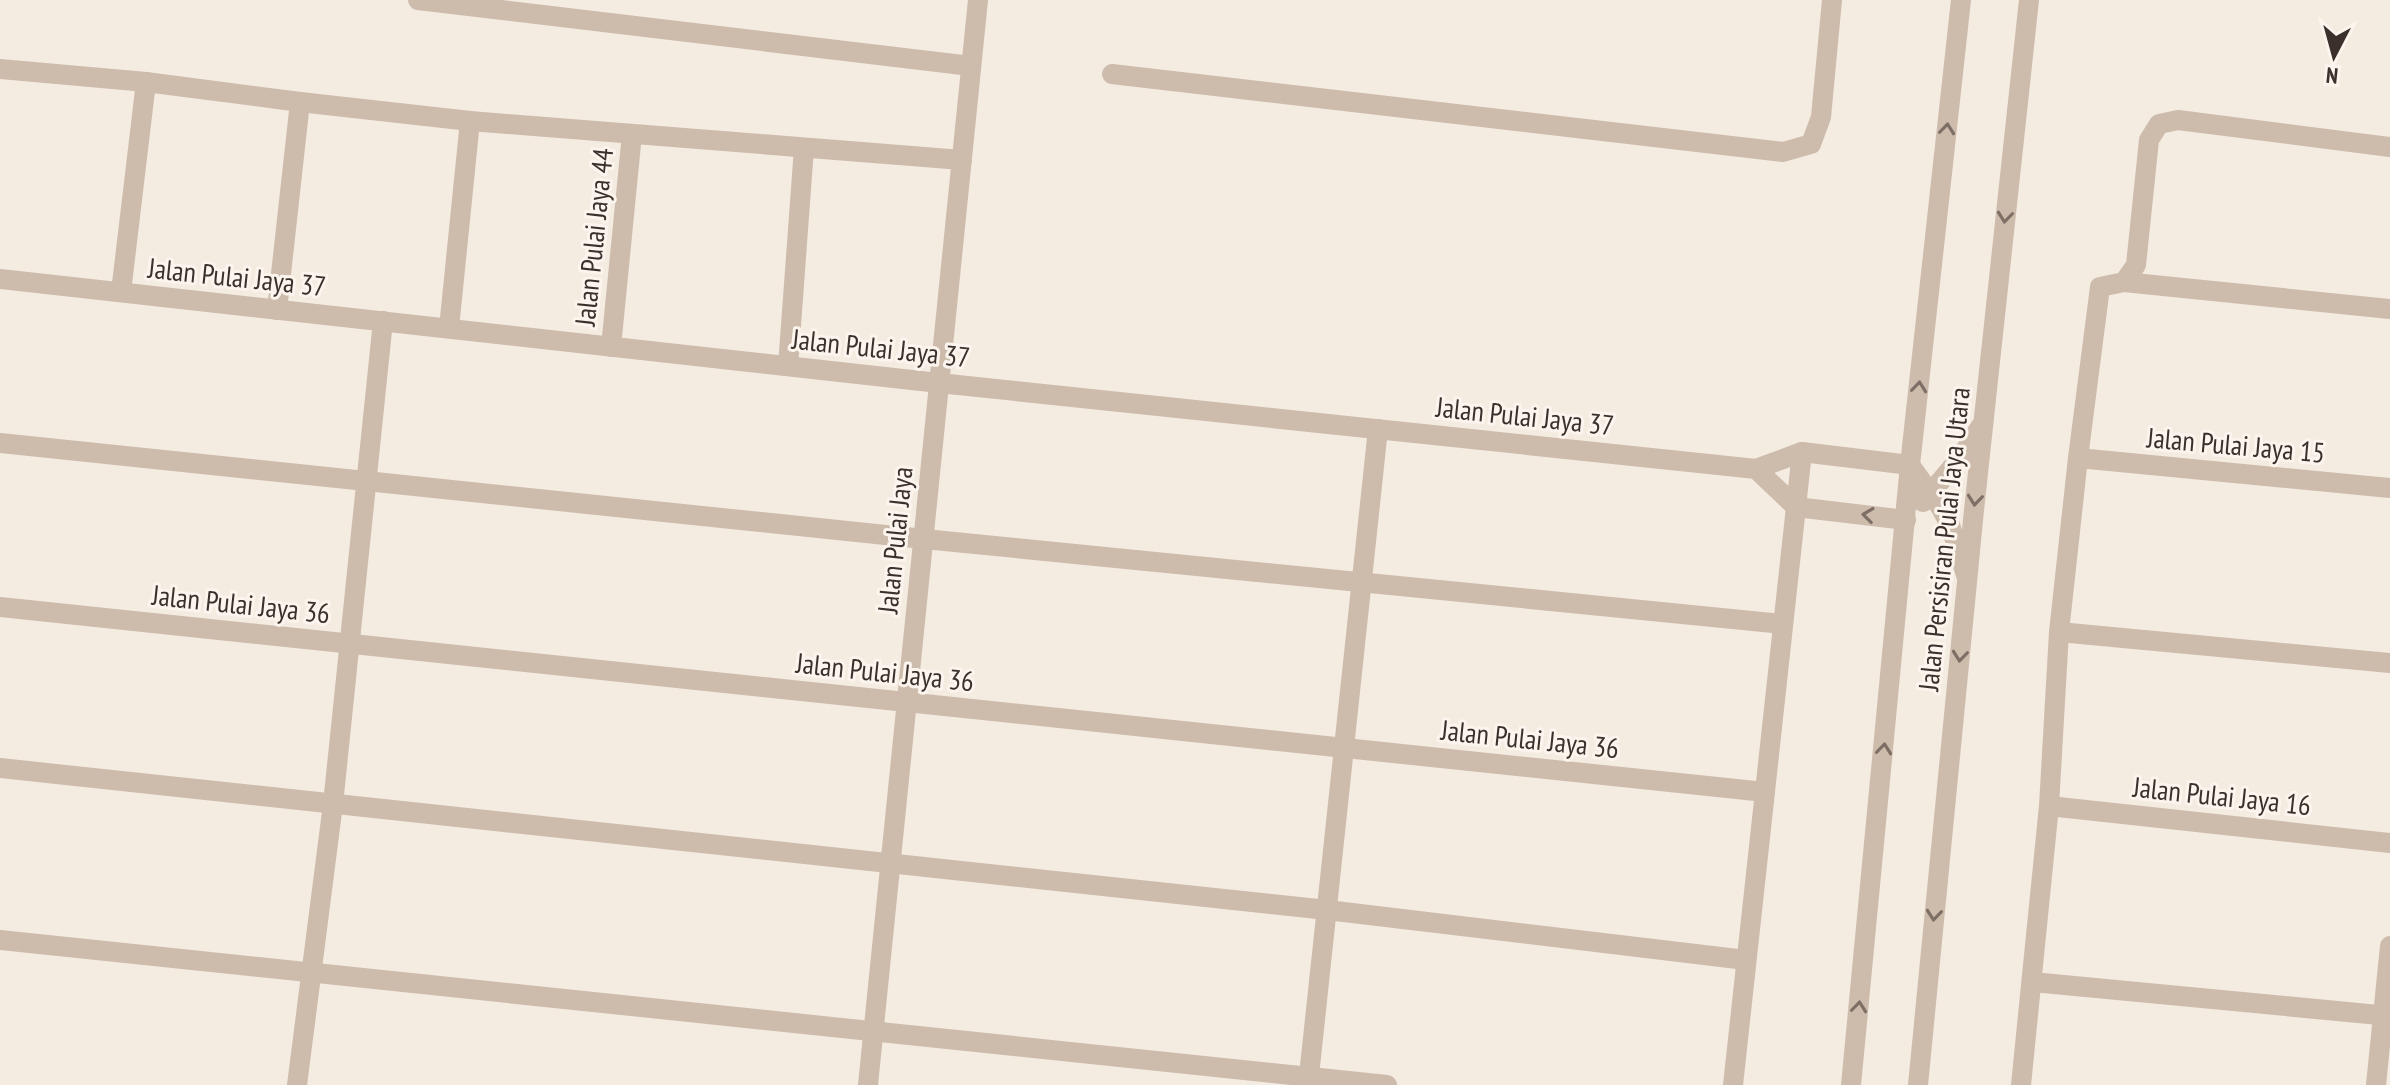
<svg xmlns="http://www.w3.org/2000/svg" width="2390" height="1085" font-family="'PT Sans Narrow',sans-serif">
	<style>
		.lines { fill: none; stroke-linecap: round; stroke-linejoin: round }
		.minor { stroke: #cdbbac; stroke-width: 20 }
		.oneway { stroke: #7d6f65 }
		.labels { text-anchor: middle; stroke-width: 6; stroke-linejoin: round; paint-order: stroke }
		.street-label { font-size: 28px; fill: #3b302b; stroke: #fbf5ee }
	</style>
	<rect width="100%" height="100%" fill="#f4ebe1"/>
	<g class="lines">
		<!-- minor -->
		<g class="minor">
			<path d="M418,0L971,66"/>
			<path d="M0,69L146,82L300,102L470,121L962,160"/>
			<path d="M1112,74L1783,152L1811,144L1821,117L1832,0"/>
			<path d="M0,279L939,383L1756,469L1802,452L1910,465L1941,508L1950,525L1967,578"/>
			<path d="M2124,282L2390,309"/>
			<path d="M121,292L146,82"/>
			<path d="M277,310L300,102"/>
			<path d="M449,328L470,121"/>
			<path d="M611,347L632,134"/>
			<path d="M788,366L804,148"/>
			<path d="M0,443L924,539L1783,624"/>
			<path d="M2078,458L2390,488"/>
			<path d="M1756,469L1796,507L1906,520"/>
			<path d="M1923,502L1960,458L1981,426"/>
			<path d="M0,607L1765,792"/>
			<path d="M2059,632L2390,663"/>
			<path d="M0,768L1327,910L1746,960"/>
			<path d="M2049,806L2390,843"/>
			<path d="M0,940L1387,1085"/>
			<path d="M2032,982L2390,1016"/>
			<path d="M297,1085L333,804L383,321"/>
			<path d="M868,1085L978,0"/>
			<path d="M1308,1085L1378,429"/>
			<path d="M1733,1085L1802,452"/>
			<path d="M1851,1085L1910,465L1961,0"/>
			<path d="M1918,1085L1974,510L2029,0"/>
			<path d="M2021,1085L2049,806L2059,632L2078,458L2100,287L2124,282L2136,265L2149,140L2159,124L2178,120L2390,147"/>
			<path d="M2376,1085L2390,946"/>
		</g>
	</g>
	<!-- one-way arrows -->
	<defs><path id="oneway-chevron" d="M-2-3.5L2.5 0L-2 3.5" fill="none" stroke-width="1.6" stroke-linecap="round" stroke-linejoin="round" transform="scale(2)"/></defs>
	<g class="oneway">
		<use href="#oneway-chevron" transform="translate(1947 129) rotate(-84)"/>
		<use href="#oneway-chevron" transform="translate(2005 217) rotate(96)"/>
		<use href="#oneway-chevron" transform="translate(1919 387) rotate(-84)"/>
		<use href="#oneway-chevron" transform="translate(1975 500) rotate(96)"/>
		<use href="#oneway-chevron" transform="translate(1868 515) rotate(-173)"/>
		<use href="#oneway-chevron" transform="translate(1960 656) rotate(96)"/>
		<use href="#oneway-chevron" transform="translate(1884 749) rotate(-84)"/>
		<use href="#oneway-chevron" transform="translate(1934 915) rotate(96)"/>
		<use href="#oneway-chevron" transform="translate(1859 1007) rotate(-84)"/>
	</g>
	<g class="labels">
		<!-- street labels -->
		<g class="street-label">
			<text transform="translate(594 237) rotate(-84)" y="10">Jalan Pulai Jaya 44</text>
			<text transform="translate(237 277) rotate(6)" y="10">Jalan Pulai Jaya 37</text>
			<text transform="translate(881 348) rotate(6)" y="10">Jalan Pulai Jaya 37</text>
			<text transform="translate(1525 416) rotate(6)" y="10">Jalan Pulai Jaya 37</text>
			<text transform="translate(2236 445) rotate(5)" y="10">Jalan Pulai Jaya 15</text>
			<text transform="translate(1944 539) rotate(-84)" y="10">Jalan Persisiran Pulai Jaya Utara</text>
			<text transform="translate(895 540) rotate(-84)" y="10">Jalan Pulai Jaya</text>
			<text transform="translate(241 604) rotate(6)" y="10">Jalan Pulai Jaya 36</text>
			<text transform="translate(885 672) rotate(6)" y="10">Jalan Pulai Jaya 36</text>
			<text transform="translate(1530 739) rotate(6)" y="10">Jalan Pulai Jaya 36</text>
			<text transform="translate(2222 796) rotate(6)" y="10">Jalan Pulai Jaya 16</text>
		</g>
	</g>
	<!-- north arrow -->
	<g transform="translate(2334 56) rotate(186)" stroke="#fbf5ee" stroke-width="6" paint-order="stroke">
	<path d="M0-6L14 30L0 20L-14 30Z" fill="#3b302b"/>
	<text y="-12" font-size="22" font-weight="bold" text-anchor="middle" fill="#3b302b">N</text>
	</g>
</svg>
